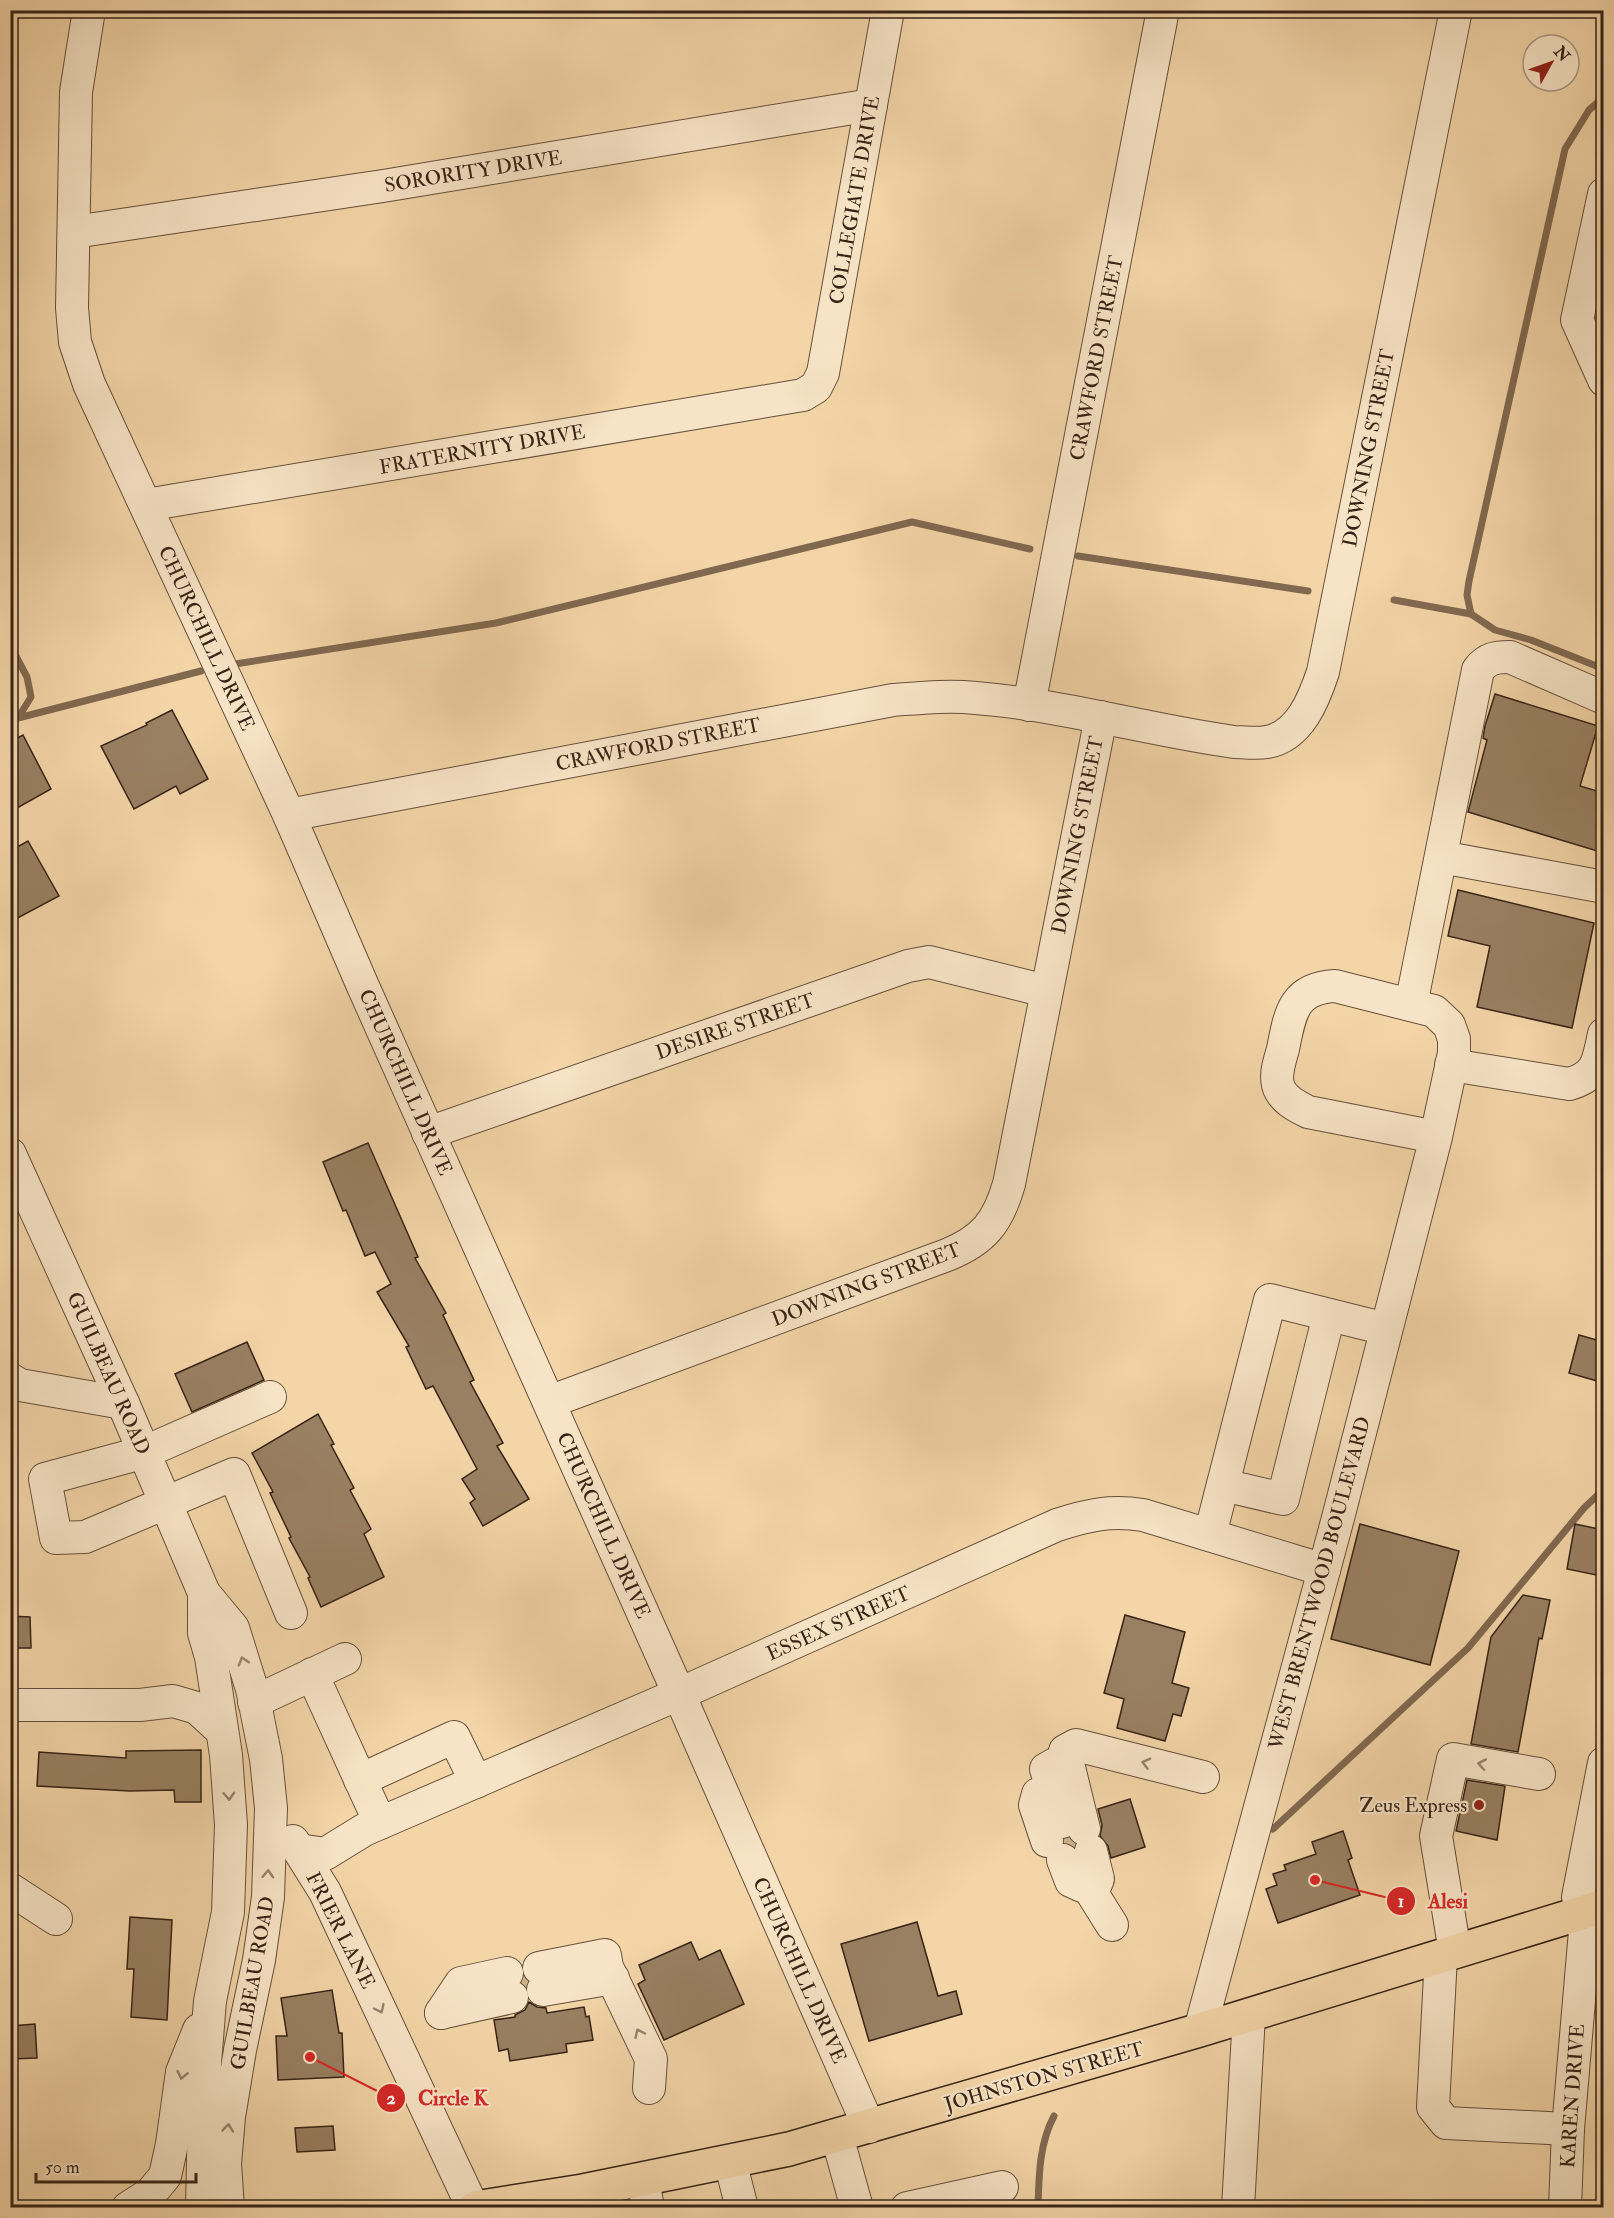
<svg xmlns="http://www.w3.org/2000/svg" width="1614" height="2218" font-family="'IM FELL Double Pica',serif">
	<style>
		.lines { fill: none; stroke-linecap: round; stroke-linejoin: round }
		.stream { stroke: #816950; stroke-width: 7 }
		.building { fill: #998062; stroke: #372316; stroke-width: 1.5 }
		.minor-tunnel { stroke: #cdb18b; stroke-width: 32; stroke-dasharray: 32 16; stroke-linecap: butt }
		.minor-casing { stroke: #66503a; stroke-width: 34 }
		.major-casing { stroke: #372316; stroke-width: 36 }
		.minor { stroke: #f7e4c6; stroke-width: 32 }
		.major { stroke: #f3d5a8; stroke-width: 33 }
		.oneway { stroke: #97846e }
		.poi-dot { fill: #8f2418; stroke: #f7e4c6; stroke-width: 2 }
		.labels { text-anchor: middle; stroke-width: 4.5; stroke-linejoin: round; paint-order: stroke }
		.street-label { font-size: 20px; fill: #372316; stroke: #f7e4c6 }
		.poi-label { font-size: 20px; fill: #372316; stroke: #f7e4c6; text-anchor: end }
		.leader { fill: none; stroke: #d62828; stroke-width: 2 }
		.callout-dot { fill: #d62828; stroke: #f7e4c6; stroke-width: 2 }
		.mark-label { font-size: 18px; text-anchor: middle; font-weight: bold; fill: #fff }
		.callout-label { font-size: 21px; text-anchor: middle; font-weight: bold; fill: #d62828; stroke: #f7e4c6; stroke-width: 4.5; stroke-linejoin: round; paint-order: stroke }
	</style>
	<rect width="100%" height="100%" fill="#f3d5a8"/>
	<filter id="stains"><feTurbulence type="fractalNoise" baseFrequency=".00333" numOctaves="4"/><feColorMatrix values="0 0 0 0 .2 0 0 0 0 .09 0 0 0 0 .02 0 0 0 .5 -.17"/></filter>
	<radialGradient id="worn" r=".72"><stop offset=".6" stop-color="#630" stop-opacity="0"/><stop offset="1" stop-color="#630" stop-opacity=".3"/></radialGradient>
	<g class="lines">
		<!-- stream -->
		<g class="stream">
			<path d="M1078,556L1308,591"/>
			<path d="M1394,600L1471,614L1495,630L1531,640L1604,669"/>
			<path d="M1471,614L1467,595L1469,581L1565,149L1589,110L1604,97"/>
			<path d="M10,645L27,677L31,697L18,718L10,720"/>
			<path d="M229,665L496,623L912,522L1030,549"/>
			<path d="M18,718L201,671"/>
			<path d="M1273,1829L1468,1648L1584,1508L1604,1489"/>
			<path d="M1038,2208C1039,2176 1039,2144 1054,2116"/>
		</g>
	</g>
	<!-- building -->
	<g class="building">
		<path d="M1495,694L1598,726L1580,786L1604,793V853L1468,812L1487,740L1483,738L1485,726Z"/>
		<path d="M172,710L208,779L180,794L176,786L134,809L101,746L147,725L146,723Z"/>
		<path d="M23,735L51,789L10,812V742Z"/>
		<path d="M28,841L59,896L10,922V851Z"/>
		<path d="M1458,890L1594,923L1572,1028L1477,1007L1490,946L1448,936Z"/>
		<path d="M368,1143L418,1257L415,1258L446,1313L443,1315L474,1380L470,1382L503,1443L497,1446L529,1499L483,1526L470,1503L475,1499L462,1479L477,1469L433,1386L426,1389L406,1347L409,1346L377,1292L391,1284L375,1252L365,1256L346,1210L343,1211L323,1162Z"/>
		<path d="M1579,1335L1604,1342V1383L1569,1373Z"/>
		<path d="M247,1342L264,1380L192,1412L175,1374Z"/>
		<path d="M318,1414L334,1444L331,1445L354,1488L350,1490L371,1529L364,1534L384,1577L321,1607L308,1578L310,1577L289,1538L291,1537L270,1493L273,1492L252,1453Z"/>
		<path d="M1360,1524L1459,1551L1430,1665L1331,1639Z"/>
		<path d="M1575,1524L1604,1530V1566L1601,1576L1567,1569Z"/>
		<path d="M1523,1595L1550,1600L1542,1639L1539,1638L1518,1752L1471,1744L1491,1637Z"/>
		<path d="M1125,1615L1185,1632L1172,1683L1189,1688L1181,1716L1173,1714L1165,1741L1117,1728L1124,1699L1104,1693Z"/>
		<path d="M10,1616L30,1617L31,1648H10Z"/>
		<path d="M201,1750V1802H175L174,1790L130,1791L37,1786L39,1752L126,1758V1751Z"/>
		<path d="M1467,1780L1505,1786L1497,1840L1456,1831Z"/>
		<path d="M1130,1799L1145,1847L1111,1858L1108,1846L1100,1836L1102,1825L1098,1809Z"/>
		<path d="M1343,1831L1352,1858L1348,1860L1360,1895L1278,1923L1266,1889L1277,1885L1273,1874L1286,1870L1284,1865L1316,1854L1312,1842Z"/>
		<path d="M130,1917L172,1920L167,2020L131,2017L134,1969H127Z"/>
		<path d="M917,1922L938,1996L956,1991L962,2014L869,2041L841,1944Z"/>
		<path d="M691,1942L699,1960L720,1950L744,2004L664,2040L638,1984L645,1980L639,1965Z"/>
		<path d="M332,1990L339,2033H342L344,2077L278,2080L276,2036H287L281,1998Z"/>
		<path d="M529,2002L537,2007L546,2008L547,2013L584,2007L586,2017L589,2016L593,2040L566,2044L567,2052L510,2061L508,2049L499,2051L494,2020L515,2017V2015L525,2010Z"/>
		<path d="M35,2024L37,2058L10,2059V2026Z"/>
		<path d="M333,2126L335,2150L297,2152L295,2128Z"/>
	</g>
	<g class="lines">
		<!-- minor-tunnel -->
		<g class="minor-tunnel">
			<path d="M1066,1835L1073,1857"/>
			<path d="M509,1985L541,1979"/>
		</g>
		<!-- minor casing -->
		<g class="minor-casing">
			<g id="minor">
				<path d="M89,10L76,92L72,308L75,342L89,384L289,815L362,984L679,1694L869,2127"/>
				<path d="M1604,194L1577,320L1604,380"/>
				<path d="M74,232L383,186L871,105"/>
				<path d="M146,505L803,395L816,387L823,373L888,10"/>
				<path d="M1029,705L1163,10"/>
				<path d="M289,815L893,700C920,698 948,695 976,698C1063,705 1148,730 1234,742C1245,742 1256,744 1267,742C1300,736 1314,699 1323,672L1456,10"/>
				<path d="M1441,857L1604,887"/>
				<path d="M1411,1005L1478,670C1487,658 1496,657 1510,657L1604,698"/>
				<path d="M1451,1065L1569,1084C1598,1076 1598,1061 1604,1034"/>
				<path d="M428,1133L908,966L929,962L1046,991"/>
				<path d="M10,1154L123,1403L204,1593L233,1628L252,1689L266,1759L271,1808L268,1897L259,1960L240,2050L229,2117L225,2164L228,2208"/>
				<path d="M10,1379L20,1385L123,1403"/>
				<path d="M270,1397L145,1452L45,1479L56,1538L85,1537L234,1474L291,1613"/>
				<path d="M549,1402L947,1255C984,1240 998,1222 1009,1184L1101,717"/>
				<path d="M1223,1485L1283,1499L1329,1315"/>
				<path d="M1210,1535L1270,1300L1386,1329"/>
				<path d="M312,1674L380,1823"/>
				<path d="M254,1702L345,1659"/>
				<path d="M10,1705H140L173,1701L197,1708L222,1731"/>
				<path d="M1055,1764L1046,1769L1062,1822"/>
				<path d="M360,1780L454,1737L476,1782"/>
				<path d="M1038,1794L1035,1805L1047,1841"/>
				<path d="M1084,1829L1065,1751L1076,1745L1203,1777"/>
				<path d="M293,1841L325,1892L473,2208"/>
				<path d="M299,1850L325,1854L364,1830L679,1694L1057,1525C1088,1515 1110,1510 1143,1515L1324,1570"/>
				<path d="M1091,1851L1098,1879L1092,1893L1112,1925"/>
				<path d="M1063,1860L1071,1881L1082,1886"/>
				<path d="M10,1889L56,1919"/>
				<path d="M1455,1952L1436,1836L1453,1759L1539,1774"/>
				<path d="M1441,1956L1433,2107L1446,2123L1568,2129"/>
				<path d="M539,1968L605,1955L607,1967L651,2059L649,2088"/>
				<path d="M543,1990L613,1978"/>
				<path d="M441,2013L461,1983L507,1973"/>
				<path d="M441,2013L512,1997"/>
				<path d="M1200,2030L1338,1518L1436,1137L1454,1053V1039L1449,1025L1434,1011L1335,986C1293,988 1290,1014 1283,1049C1280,1060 1275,1073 1278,1085C1282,1099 1296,1106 1308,1112L1436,1137"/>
				<path d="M837,2136L857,2208"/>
				<path d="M730,2161L742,2208"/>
				<path d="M643,2179L648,2208"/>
				<path d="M128,2208L151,2193L165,2176L172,2144L182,2072L199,2030"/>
				<path d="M202,2208L205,2063L210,2001L228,1912L231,1825L226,1755L211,1657L204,1633V1593"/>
				<path d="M907,2208L1002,2187"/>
				<path d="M1238,2208L1249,2015"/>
				<path d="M1565,2208L1568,2129L1585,1931L1578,1897L1604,1763"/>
			</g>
		</g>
		<!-- major casing -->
		<g class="major-casing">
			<path id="major" d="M475,2208L583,2191L789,2149L1200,2030L1604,1906"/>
		</g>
		<!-- minor -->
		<use href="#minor" class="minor"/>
		<!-- major -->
		<use href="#major" class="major"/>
	</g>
	<!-- one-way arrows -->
	<defs><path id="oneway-chevron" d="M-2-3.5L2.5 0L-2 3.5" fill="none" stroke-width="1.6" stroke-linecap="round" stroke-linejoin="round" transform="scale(1.5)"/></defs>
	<g class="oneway">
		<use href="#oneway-chevron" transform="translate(243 1661) rotate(-107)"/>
		<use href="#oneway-chevron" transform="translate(1146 1763) rotate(-166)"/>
		<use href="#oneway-chevron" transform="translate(1482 1764) rotate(-170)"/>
		<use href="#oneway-chevron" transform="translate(229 1796) rotate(88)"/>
		<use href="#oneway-chevron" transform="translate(268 1874) rotate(-88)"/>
		<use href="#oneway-chevron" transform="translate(380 2009) rotate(65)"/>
		<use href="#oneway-chevron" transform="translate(639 2033) rotate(-115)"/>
		<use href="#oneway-chevron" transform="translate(182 2075) rotate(102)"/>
		<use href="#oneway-chevron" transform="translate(228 2128) rotate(-85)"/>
	</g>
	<!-- markers -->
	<circle class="poi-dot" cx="1479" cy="1805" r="6"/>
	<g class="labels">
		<!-- street labels -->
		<g class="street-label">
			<text transform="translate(473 171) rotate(-9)" y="7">SORORITY DRIVE</text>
			<text transform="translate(854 200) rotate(-80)" y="7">COLLEGIATE DRIVE</text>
			<text transform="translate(1096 358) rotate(-79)" y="7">CRAWFORD STREET</text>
			<text transform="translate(1368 448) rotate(-79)" y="7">DOWNING STREET</text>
			<text transform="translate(482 449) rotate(-10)" y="7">FRATERNITY DRIVE</text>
			<text transform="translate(207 638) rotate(65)" y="7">CHURCHILL DRIVE</text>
			<text transform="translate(658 744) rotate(-11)" y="7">CRAWFORD STREET</text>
			<text transform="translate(1077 835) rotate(-79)" y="7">DOWNING STREET</text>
			<text transform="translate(735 1026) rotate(-19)" y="7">DESIRE STREET</text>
			<text transform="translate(406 1082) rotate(66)" y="7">CHURCHILL DRIVE</text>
			<text transform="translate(866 1284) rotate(-21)" y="7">DOWNING STREET</text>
			<text transform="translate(109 1373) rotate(66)" y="7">GUILBEAU ROAD</text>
			<text transform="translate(604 1525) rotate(66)" y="7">CHURCHILL DRIVE</text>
			<text transform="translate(1319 1583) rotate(-75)" y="7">WEST BRENTWOOD BOULEVARD</text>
			<text transform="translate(838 1623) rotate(-24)" y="7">ESSEX STREET</text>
			<text transform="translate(341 1930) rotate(63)" y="7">FRIER LANE</text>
			<text transform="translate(800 1970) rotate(66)" y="7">CHURCHILL DRIVE</text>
			<text transform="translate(252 1983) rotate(-80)" y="7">GUILBEAU ROAD</text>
			<text transform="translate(1044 2076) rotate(-16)" y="7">JOHNSTON STREET</text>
			<text transform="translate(1572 2096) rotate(-86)" y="7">KAREN DRIVE</text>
		</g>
		<!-- poi labels -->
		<g class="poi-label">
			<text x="1467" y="1812">Zeus Express</text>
		</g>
	</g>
	<!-- callouts -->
	<path class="leader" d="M1315 1880L1401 1901M310 2057L391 2098"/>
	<g class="callout-dot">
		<circle cx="1315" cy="1880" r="6"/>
		<circle cx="310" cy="2057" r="6"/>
		<circle cx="1401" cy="1901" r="15"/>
		<circle cx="391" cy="2098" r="15"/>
	</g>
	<g class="mark-label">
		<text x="1401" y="1907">1</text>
		<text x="391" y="2104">2</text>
	</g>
	<g class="callout-label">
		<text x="1448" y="1908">Alesi</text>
		<text x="453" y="2105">Circle K</text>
	</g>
	<!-- margin -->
	<rect width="1614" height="2218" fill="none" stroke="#f3d5a8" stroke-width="36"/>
	<rect x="12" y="12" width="1590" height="2194" fill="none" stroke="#372316" stroke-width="3"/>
	<rect x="18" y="18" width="1578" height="2182" fill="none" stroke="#372316" stroke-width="1.5"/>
	<!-- north arrow -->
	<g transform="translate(1551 63) rotate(50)"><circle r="28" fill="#f7e4c6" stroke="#aa9780" stroke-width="1.5"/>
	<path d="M0-4.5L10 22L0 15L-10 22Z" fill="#8f2418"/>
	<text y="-9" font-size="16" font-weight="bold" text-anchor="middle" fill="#372316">N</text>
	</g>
	<!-- scale -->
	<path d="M36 2173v9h160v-9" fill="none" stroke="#372316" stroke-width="3"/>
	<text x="45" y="2173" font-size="18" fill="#372316" stroke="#f7e4c6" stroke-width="4.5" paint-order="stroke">50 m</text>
	<rect width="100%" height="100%" filter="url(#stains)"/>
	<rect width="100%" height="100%" fill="url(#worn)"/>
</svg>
